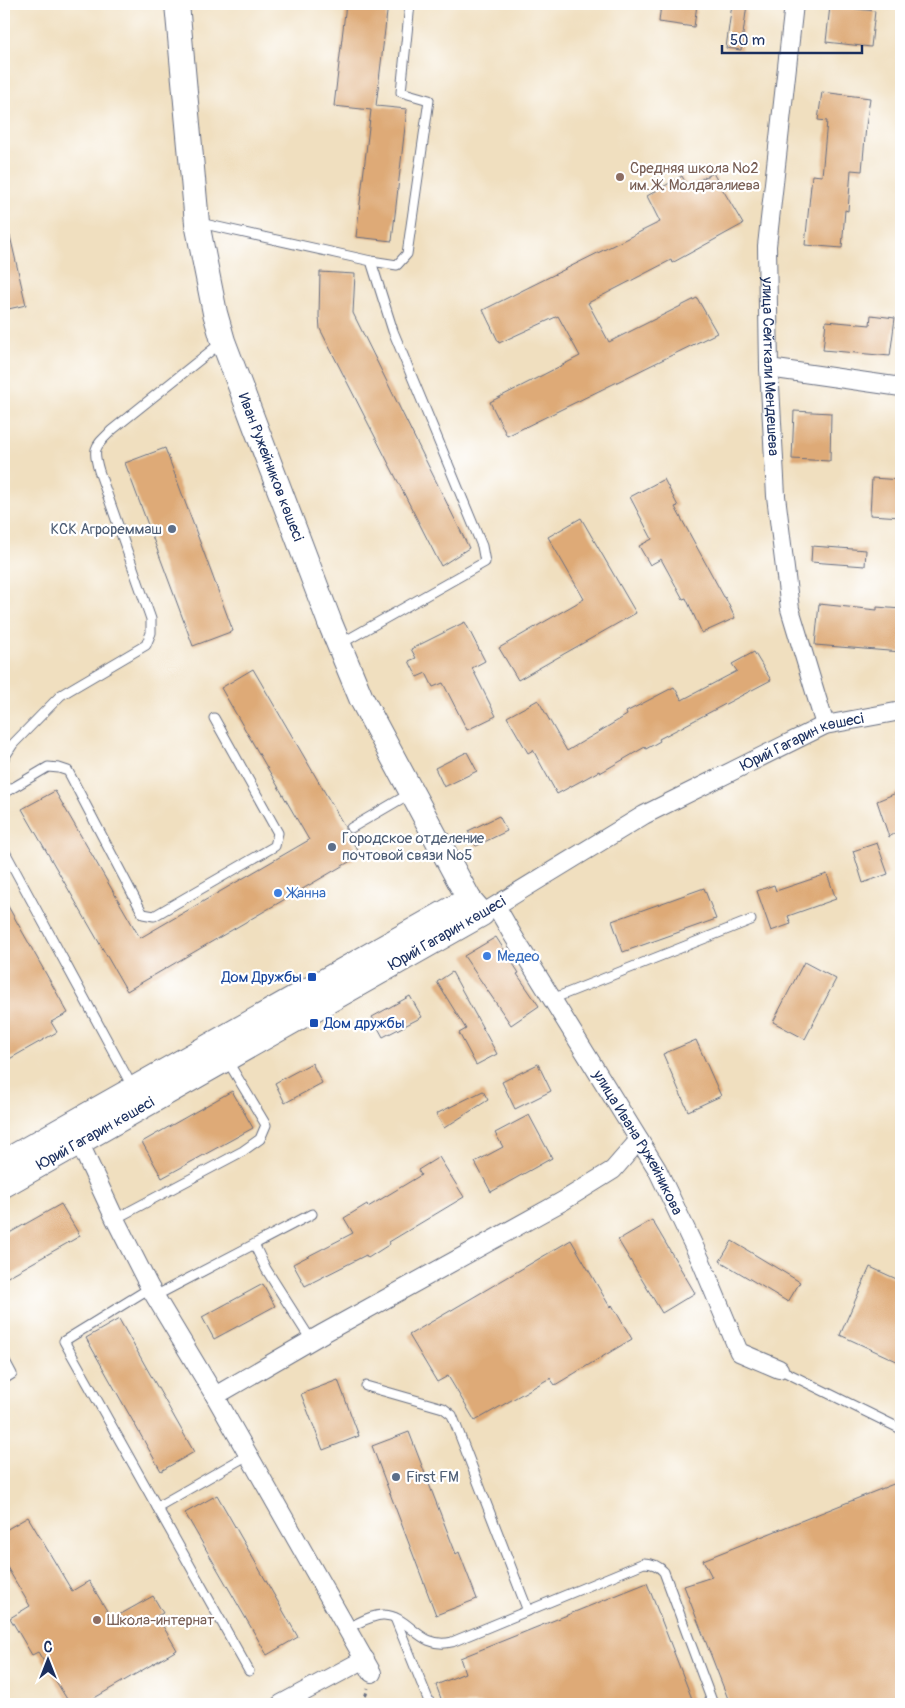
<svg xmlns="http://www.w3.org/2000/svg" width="905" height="1708" font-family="Pangolin,sans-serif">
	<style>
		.building { fill: #deaa77 }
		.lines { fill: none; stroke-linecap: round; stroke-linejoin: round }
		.lane-casing { stroke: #666d80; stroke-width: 11 }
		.street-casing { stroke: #666d80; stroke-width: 20 }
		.secondary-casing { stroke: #666d80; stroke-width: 26 }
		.path { stroke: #666d80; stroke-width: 3; stroke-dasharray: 4 4; stroke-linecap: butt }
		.lane { stroke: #fff; stroke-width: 9 }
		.street { stroke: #fff; stroke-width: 18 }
		.secondary { stroke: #fff; stroke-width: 24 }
		.education-dot { fill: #8d6e63; stroke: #fff; stroke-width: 2 }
		.service-dot { fill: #5c6f8a; stroke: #fff; stroke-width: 2 }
		.shop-dot { fill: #3f7fe0; stroke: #fff; stroke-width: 2 }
		.transit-dot { fill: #1a4fb4; stroke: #fff; stroke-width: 2 }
		.labels { text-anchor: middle; stroke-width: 4.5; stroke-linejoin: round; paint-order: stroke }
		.education-label { font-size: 15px; fill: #785e54; stroke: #fff; text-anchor: start }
		.street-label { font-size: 15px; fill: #1b2f5e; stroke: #fff }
		.service-label { font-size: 15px; fill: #4e5e75; stroke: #fff; text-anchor: start }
		.shop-label { font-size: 15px; fill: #366cbe; stroke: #fff; text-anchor: start }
		.transit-label { font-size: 15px; fill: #164399; stroke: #fff; text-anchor: end }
	</style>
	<rect width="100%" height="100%" fill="#fff"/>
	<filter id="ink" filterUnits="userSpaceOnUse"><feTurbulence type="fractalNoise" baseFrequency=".02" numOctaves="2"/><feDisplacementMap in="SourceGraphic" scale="10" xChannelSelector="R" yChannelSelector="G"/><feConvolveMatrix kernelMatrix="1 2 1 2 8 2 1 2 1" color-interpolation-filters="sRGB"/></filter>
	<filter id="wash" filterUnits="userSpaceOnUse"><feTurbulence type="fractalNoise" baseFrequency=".0096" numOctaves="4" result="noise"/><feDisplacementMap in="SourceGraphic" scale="20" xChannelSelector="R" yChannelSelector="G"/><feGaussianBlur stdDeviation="1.12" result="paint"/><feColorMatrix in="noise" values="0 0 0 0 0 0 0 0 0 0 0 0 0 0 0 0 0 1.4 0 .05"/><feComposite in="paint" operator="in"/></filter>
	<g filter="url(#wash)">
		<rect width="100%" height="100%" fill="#f0dfbf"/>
		<g id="blocks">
			<!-- building -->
			<g class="building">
				<path d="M346,4H388L376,106L407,109L392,241L356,237L371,110L334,106Z"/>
				<path d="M661,4H697L694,27L659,22Z"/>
				<path d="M732,4H747L741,50L726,48Z"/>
				<path d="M830,6L875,11L871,47L826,42Z"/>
				<path d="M822,92L870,98L866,126L862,171L851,170L848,211L845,210L842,248L805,245L812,175L822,176L827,121L818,120Z"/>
				<path d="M713,173L743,224L672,263L671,260L588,303L609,342L697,298L717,333L507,436L490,402L580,356L558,316L499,343L483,310L660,222L647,196L682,176L687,186Z"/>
				<path d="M10,236L26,305L4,310V237Z"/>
				<path d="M320,272L355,274L353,313L469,548L441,566L320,329L319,316Z"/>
				<path d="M871,315L895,318L890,356L823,350L826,321L870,325Z"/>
				<path d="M794,411L831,413L830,461L792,459Z"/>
				<path d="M165,448L233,631L193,646L125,463Z"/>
				<path d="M872,478L901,480V517L870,515Z"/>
				<path d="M664,479L678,506L675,507L724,597H725L735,618L702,633L686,598L683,599L661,559L650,565L639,546L652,539L630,497Z"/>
				<path d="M581,518L636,613L518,680L499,648L584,599L548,537Z"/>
				<path d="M812,546L866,550L865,566L811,562Z"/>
				<path d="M819,604L877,610V607L901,609V652L815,645Z"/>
				<path d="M465,622L485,661L472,668L496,716L467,730L443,683L433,687L426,673L417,677L409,661L416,658L411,649Z"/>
				<path d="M754,652L771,680L659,739L660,741L646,749L645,747L600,773L599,771L557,794L533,750L528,753L507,717L538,700L567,751L627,715L626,712L674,687L682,700L737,671L732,664Z"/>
				<path d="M253,669L345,827V831L361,855L127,991L22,809L55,791L140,938L309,840L221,688Z"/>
				<path d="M467,752L477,771L444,787L435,768Z"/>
				<path d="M901,791V830L889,837L877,801Z"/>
				<path d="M499,816L507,831L476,846L468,831Z"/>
				<path d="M877,843L888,874L863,883L853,851Z"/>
				<path d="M827,874L836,899L788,916L791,924L771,931L757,891L774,885L776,891Z"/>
				<path d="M704,888L716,919L623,952L612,921Z"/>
				<path d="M4,899L68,1013L51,1022L57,1032L4,1062Z"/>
				<path d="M496,937L519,973L517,974L539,1006L511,1025L464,956Z"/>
				<path d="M804,962L836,979L805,1039L773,1022Z"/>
				<path d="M452,972L497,1054L476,1065L459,1033L466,1029L437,982Z"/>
				<path d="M410,996L422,1017L383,1037L372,1017Z"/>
				<path d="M696,1040L721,1096L688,1111L663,1054Z"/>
				<path d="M312,1063L322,1083L285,1103L275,1083Z"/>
				<path d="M538,1064L551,1091L515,1109L502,1082Z"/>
				<path d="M232,1091L253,1128L162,1178L142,1142Z"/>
				<path d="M483,1091L488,1100L444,1128L436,1114Z"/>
				<path d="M529,1115L552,1158L491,1192L475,1162L503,1147L495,1133Z"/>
				<path d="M439,1157L464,1197L389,1242L390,1244L368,1258L366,1255L305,1286L293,1264L353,1233L344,1218L367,1204L368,1207L421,1175L418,1170Z"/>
				<path d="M61,1204L80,1236L4,1279V1236Z"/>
				<path d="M652,1220L695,1293L662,1313L618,1240Z"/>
				<path d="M571,1240L610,1307L612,1305L632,1339L555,1385L550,1378L475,1421L448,1376L437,1382L409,1335Z"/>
				<path d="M732,1241L800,1282L788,1302L720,1261Z"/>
				<path d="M870,1267L901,1281V1363L840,1335Z"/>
				<path d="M263,1284L275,1306L214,1339L202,1317Z"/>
				<path d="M119,1319L194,1452L161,1471L86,1338Z"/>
				<path d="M338,1380L359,1436L323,1450L301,1394Z"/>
				<path d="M409,1432L456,1554L459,1552L477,1599L436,1615L372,1446Z"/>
				<path d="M896,1483L901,1496V1704H730L684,1586L712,1577L703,1560Z"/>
				<path d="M217,1495L298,1637L267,1655L185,1513Z"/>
				<path d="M28,1517L72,1591L89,1581L112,1619L153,1596L163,1613L157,1616L177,1650L84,1704H70L38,1652L32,1655L10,1618L30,1606L4,1562V1531Z"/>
				<path d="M647,1583L694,1704H443L436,1685L465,1673L460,1658Z"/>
			</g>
		</g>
	</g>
	<g filter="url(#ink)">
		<use href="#blocks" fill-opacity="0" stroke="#666d80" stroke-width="1"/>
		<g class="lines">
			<!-- lane casing -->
			<g class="lane-casing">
				<g id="lane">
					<path d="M200,223L371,261L393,331L482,546L485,562L340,644"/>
					<path d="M371,261L397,265L407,254L429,100L401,92L410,4"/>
					<path d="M4,758L13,744L61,695L146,645L151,633V619L99,471C92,447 95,447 112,430L222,342"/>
					<path d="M4,793L48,767L59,768L68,771L143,914L154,916L275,846L278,833L214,718"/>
					<path d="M351,828L411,793"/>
					<path d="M4,850L133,1088"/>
					<path d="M552,999L751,920"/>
					<path d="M115,1219L243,1151L260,1139L266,1125L227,1060"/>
					<path d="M255,1246L266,1269L311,1340"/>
					<path d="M150,1288L64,1341L249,1671"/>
					<path d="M155,1296L312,1214"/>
					<path d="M4,1359L12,1374L4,1379"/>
					<path d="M779,1369L901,1429"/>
					<path d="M366,1386L443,1408L452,1415L528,1611"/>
					<path d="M157,1507L248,1455"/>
					<path d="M395,1618L430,1704"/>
					<path d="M347,1628C358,1624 372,1614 384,1615C410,1616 419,1650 452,1642L644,1563C653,1563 659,1566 664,1572L713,1704"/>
				</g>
			</g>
			<!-- street casing -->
			<g class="street-casing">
				<g id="street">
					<path id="s1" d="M794,4L767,246L769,368L776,496L790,609L825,725"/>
					<path d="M769,368L901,387"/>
					<path id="s2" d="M496,906L512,934L657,1169L701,1261L739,1352L779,1369"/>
					<path id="s3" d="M487,911L644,815L825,725L901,711"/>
					<path d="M75,1133L115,1219L150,1288L215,1396L372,1673"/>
					<path d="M215,1396L322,1334L563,1201L613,1170L639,1140"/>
					<path d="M281,1704L365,1659"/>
				</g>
			</g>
			<!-- secondary casing -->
			<g class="secondary-casing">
				<g id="secondary">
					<path d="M4,1162L469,899"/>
					<path id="s4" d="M4,1185L482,914L469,899L361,698L330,623L223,341L215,313L197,223L177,4"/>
				</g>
			</g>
			<!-- path -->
			<path class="path" d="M363,1704L368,1688"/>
			<!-- lane -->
			<use href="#lane" class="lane"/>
			<!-- street -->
			<use href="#street" class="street"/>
			<!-- secondary -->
			<use href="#secondary" class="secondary"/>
		</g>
	</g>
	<!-- markers -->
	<g class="education-dot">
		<circle cx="620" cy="177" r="5"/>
		<circle cx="97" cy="1620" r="5"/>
	</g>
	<g class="service-dot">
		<circle cx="172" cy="529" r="5"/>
		<circle cx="332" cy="847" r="5"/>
		<circle cx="396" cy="1477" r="5"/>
	</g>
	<g class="shop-dot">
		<circle cx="278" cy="893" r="5"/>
		<circle cx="487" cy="956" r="5"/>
	</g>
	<g class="transit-dot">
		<rect x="307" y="972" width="10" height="10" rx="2.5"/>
		<rect x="309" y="1018" width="10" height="10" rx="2.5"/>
	</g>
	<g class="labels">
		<!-- education labels -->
		<g class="education-label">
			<text x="630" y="173">Средняя школа №2<tspan x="630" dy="17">им. Ж. Молдагалиева</tspan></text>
			<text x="107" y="1625">Школа-интернат</text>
		</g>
		<!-- street labels -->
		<g class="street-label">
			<text dy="5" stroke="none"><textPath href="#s1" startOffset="364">улица Сейткали Мендешева</textPath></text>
			<text transform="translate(271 467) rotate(69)" y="5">Иван Ружейников көшесі</text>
			<text dy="5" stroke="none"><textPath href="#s3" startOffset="359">Юрий Гагарин көшесі</textPath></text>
			<text transform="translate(447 933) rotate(-30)" y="5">Юрий Гагарин көшесі</text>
			<text dy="5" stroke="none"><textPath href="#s4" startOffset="105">Юрий Гагарин көшесі</textPath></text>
			<text dy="5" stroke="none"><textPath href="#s2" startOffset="276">улица Ивана Ружейникова</textPath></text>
		</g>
		<!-- service labels -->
		<g class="service-label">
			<text x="162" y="534" text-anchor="end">КСК Агрореммаш</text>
			<text x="342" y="843">Городское отделение<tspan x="342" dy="17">почтовой связи №5</tspan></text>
			<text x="406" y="1482">First FM</text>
		</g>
		<!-- shop labels -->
		<g class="shop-label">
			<text x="288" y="898">Жанна</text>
			<text x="497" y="961">Медео</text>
		</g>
		<!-- transit labels -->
		<g class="transit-label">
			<text x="302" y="982">Дом Дружбы</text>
			<text x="324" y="1028" text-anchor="start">Дом дружбы</text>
		</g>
	</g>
	<!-- margin -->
	<rect width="905" height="1708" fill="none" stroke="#fff" stroke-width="20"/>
	<!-- north arrow -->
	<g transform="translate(48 1660)" stroke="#ffffff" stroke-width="4" paint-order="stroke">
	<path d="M0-4L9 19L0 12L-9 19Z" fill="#1b2f5e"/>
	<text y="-8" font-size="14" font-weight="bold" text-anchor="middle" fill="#1b2f5e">С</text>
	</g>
	<!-- scale -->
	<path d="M722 45v8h140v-8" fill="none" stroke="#1b2f5e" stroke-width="2.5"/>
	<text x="730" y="45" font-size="15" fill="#1b2f5e" stroke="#ffffff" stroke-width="4" paint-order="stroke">50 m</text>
</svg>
